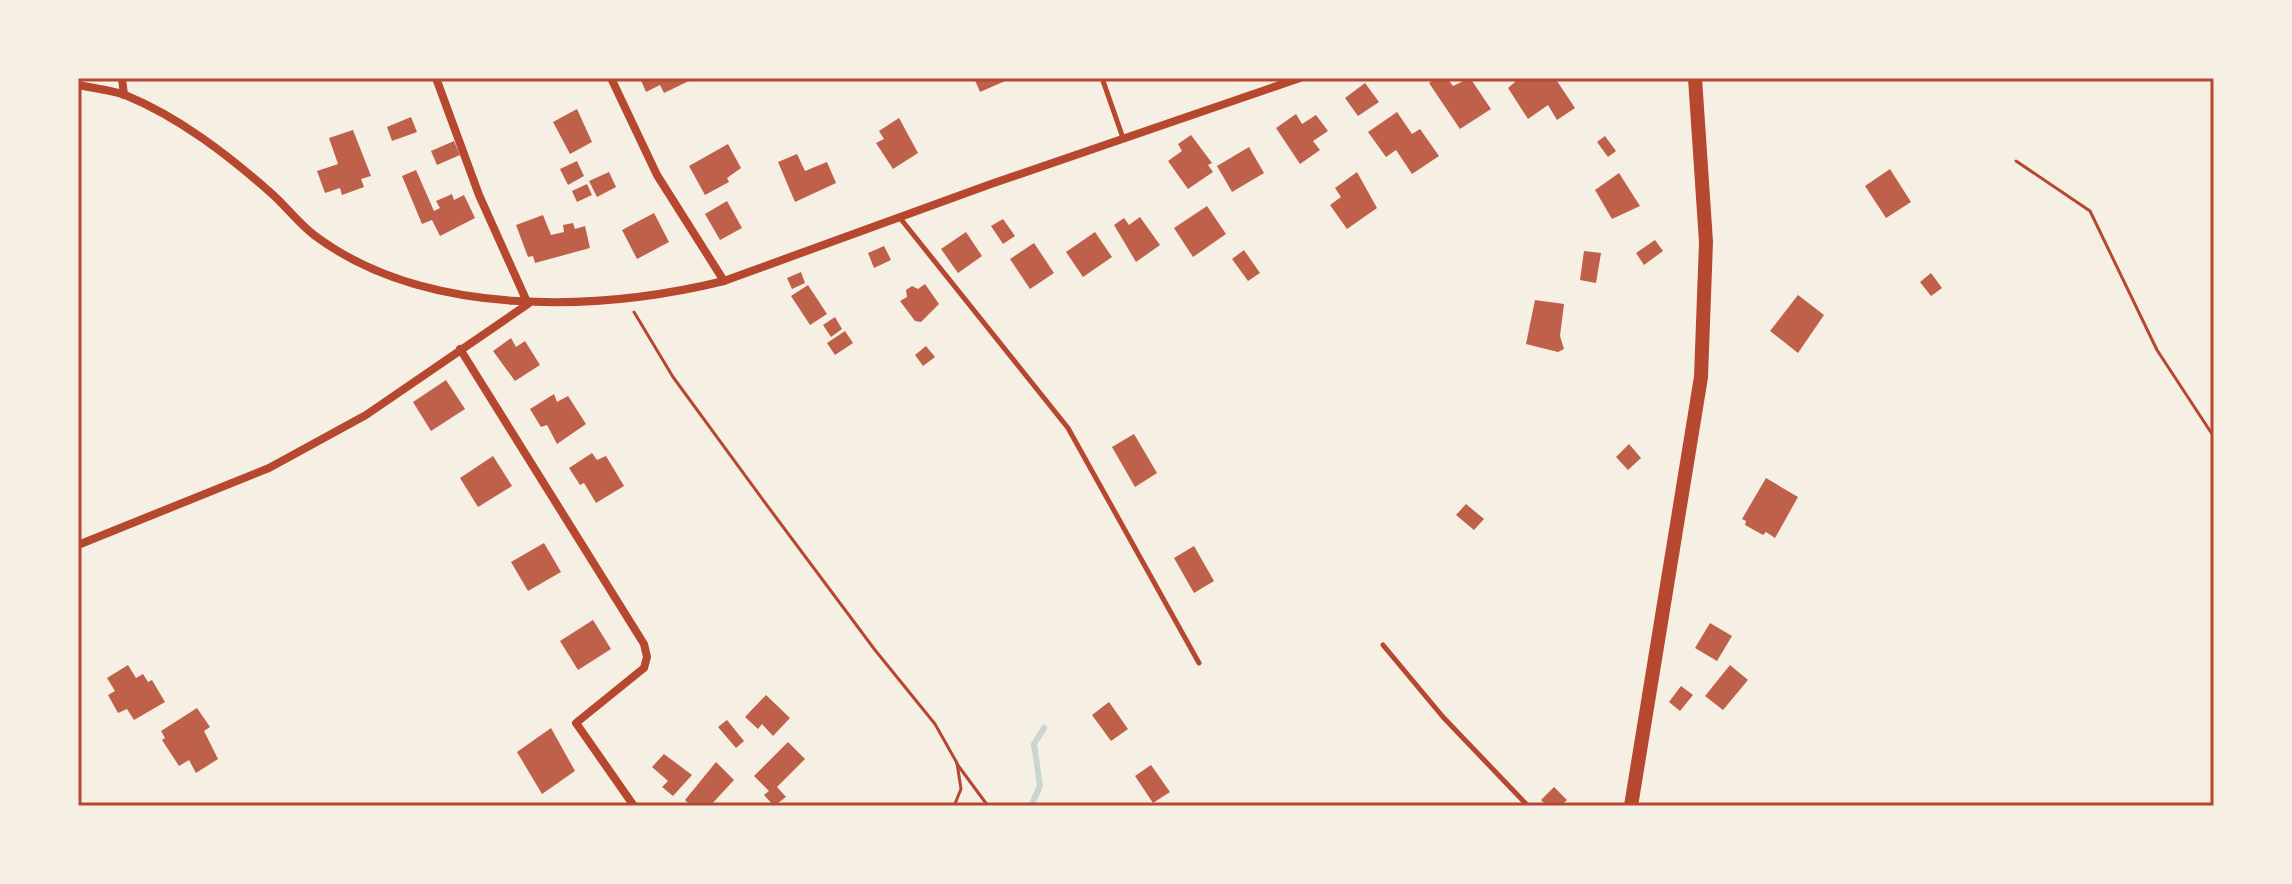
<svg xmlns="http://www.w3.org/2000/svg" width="2292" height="884" font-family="'Space Grotesk',sans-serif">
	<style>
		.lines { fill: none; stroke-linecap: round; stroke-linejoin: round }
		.stream { stroke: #c9d6d2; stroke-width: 6 }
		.building { fill: #bf614a }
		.path { stroke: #b5482f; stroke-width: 3 }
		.service { stroke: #b5482f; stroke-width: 5 }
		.minor { stroke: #b5482f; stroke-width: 8 }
		.tertiary { stroke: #b5482f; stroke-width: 14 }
		.neatline { fill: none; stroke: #b5482f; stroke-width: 3 }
	</style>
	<rect width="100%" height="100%" fill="#f6efe4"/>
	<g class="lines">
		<!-- stream -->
		<path class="stream" d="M1031,806L1040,786L1034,744L1044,728"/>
	</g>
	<!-- building -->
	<g class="building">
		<path d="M640,78H695L664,93L660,85L646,92Z"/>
		<path d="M974,78H1012L980,92Z"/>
		<path d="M1436,78H1447L1453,86L1470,78L1491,109L1460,129L1429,83Z"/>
		<path d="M1513,78H1555L1575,108L1557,120L1548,105L1528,119L1508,88L1515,82Z"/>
		<path d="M1365,83L1379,102L1358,116L1345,98Z"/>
		<path d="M577,109L592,142L570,154L553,122Z"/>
		<path d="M1397,112L1412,134L1420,129L1439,156L1412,174L1396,150L1386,157L1368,132Z"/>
		<path d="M1296,114L1302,124L1316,115L1328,131L1313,141L1320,150L1300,164L1276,128Z"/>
		<path d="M411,117L417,132L392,141L387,127Z"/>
		<path d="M899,118L918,153L893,169L876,143L884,139L879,131Z"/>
		<path d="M353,130L371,176L361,179L364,187L342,195L340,188L325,193L317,171L338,164L329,138Z"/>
		<path d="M1191,135L1212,163L1208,165L1213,172L1188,189L1168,161L1182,151L1178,144Z"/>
		<path d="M1605,136L1616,151L1608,157L1597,142Z"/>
		<path d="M454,141L460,155L437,165L431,151Z"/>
		<path d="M728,144L741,168L727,178L729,182L705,195L689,166Z"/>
		<path d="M1249,147L1264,173L1232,192L1217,166Z"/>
		<path d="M797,154L805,171L827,162L836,183L795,202L778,162Z"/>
		<path d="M577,161L584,176L568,185L560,169Z"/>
		<path d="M1890,169L1911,202L1886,218L1865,186Z"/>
		<path d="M416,170L434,211L440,208L436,201L452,194L454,200L464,195L475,218L440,236L432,220L422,224L402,176Z"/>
		<path d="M609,172L616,187L597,197L589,181Z"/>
		<path d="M1357,172L1377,208L1347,229L1330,205L1341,197L1335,188Z"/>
		<path d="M1619,173L1640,206L1612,219L1595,190Z"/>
		<path d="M587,184L592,195L577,202L572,191Z"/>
		<path d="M727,201L742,228L720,240L705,214Z"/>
		<path d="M1207,206L1226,234L1193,257L1174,228Z"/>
		<path d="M654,213L669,242L637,259L622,230Z"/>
		<path d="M543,215L551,235L564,232L563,225L573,223L575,229L585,226L590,248L535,263L533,256L528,257L516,225Z"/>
		<path d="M1140,217L1160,245L1136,262L1114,225L1124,218L1129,225Z"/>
		<path d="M1003,219L1015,236L1003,244L991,226Z"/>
		<path d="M966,232L982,256L958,273L941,249Z"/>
		<path d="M1095,232L1112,257L1083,277L1066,252Z"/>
		<path d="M1655,240L1663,251L1644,265L1636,253Z"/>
		<path d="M1034,243L1054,273L1030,289L1010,259Z"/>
		<path d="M884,246L891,260L874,268L868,253Z"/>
		<path d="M1244,250L1260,273L1248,281L1232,259Z"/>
		<path d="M1584,251L1601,253L1596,283L1580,280Z"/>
		<path d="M801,272L805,283L792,289L787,278Z"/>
		<path d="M1931,273L1942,288L1931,296L1920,282Z"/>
		<path d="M925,284L939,304L921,322L915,321L900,301L907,297L906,290L912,286L918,289Z"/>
		<path d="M808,285L827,314L810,325L791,296Z"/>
		<path d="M1798,295L1824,315L1798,353L1770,331Z"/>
		<path d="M1535,300L1564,304L1560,336L1564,349L1558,352L1526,344Z"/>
		<path d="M835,317L842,329L831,337L823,325Z"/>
		<path d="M845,331L853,343L835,355L827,343Z"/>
		<path d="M511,338L516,347L525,341L540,365L515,381L493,351Z"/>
		<path d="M926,346L935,357L923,366L915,355Z"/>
		<path d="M446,380L465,409L431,431L413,402Z"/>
		<path d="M554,394L557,402L568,396L586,424L557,444L547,425L541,427L530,409Z"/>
		<path d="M1134,434L1157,473L1135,487L1112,447Z"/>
		<path d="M1629,444L1641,458L1628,470L1616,457Z"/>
		<path d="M592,453L597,460L606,456L624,486L596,503L584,483L580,485L569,468Z"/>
		<path d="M493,456L512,486L478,507L460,478Z"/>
		<path d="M1766,478L1798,497L1775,538L1766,532L1763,535L1745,525L1746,521L1742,519Z"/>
		<path d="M1466,504L1484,519L1474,530L1456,515Z"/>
		<path d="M544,543L561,572L528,591L511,562Z"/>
		<path d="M1194,546L1214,581L1194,593L1174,558Z"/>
		<path d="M593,620L611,649L578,670L560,641Z"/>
		<path d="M1710,623L1732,636L1717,661L1695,648Z"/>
		<path d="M128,665L136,678L143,674L148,682L152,680L165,702L134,720L127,709L118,713L108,695L115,691L107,678Z"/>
		<path d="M1730,665L1748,680L1723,710L1705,696Z"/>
		<path d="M1681,686L1693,695L1680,711L1669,702Z"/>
		<path d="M766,695L790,718L773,736L762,724L758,729L745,717Z"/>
		<path d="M1109,702L1128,729L1111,741L1092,715Z"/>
		<path d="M197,708L210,727L204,731L218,759L196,773L189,760L179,766L162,740L165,738L161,731Z"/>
		<path d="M727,720L744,741L736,748L718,727Z"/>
		<path d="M551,728L575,771L542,794L517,752Z"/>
		<path d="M788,742L805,759L777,787L786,797L774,806L764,795L769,791L754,776Z"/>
		<path d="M664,754L692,775L673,796L662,787L668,781L652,767Z"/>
		<path d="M716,762L734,780L710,806H691L685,800Z"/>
		<path d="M1151,765L1170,792L1153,803L1135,776Z"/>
		<path d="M1554,787L1567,800L1560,806H1547L1541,800Z"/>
	</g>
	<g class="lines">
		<!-- path -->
		<g class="path">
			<path d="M2016,161L2090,211L2157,350L2214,437"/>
			<path d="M634,312L673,377L769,508L875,650L935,724L957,763L961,789L954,806"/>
			<path d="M957,764L988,806"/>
		</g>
		<!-- service -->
		<g class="service">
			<path d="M1102,78L1123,138"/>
			<path d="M900,218L1068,428L1199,663"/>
			<path d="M1383,645L1443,717L1528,806"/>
		</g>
		<!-- minor -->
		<g class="minor">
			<path d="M122,78L124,95"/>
			<path d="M611,78L657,175L724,281"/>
			<path d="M78,85C93,88 111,90 125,95C179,117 228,155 271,193C286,206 298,223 314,235C424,318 597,312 724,281L991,184L1300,78"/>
			<path d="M460,349L644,644L647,657L644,668L576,723L634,806"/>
			<path d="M78,545L269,468L366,415L528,304L479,195L436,78"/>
		</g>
		<!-- tertiary -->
		<path class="tertiary" d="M1631,806L1701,377L1706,242L1695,78"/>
	</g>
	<!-- border -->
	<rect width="2292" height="884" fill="none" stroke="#f6efe4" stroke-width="160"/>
	<rect x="80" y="80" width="2132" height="724" class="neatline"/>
</svg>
